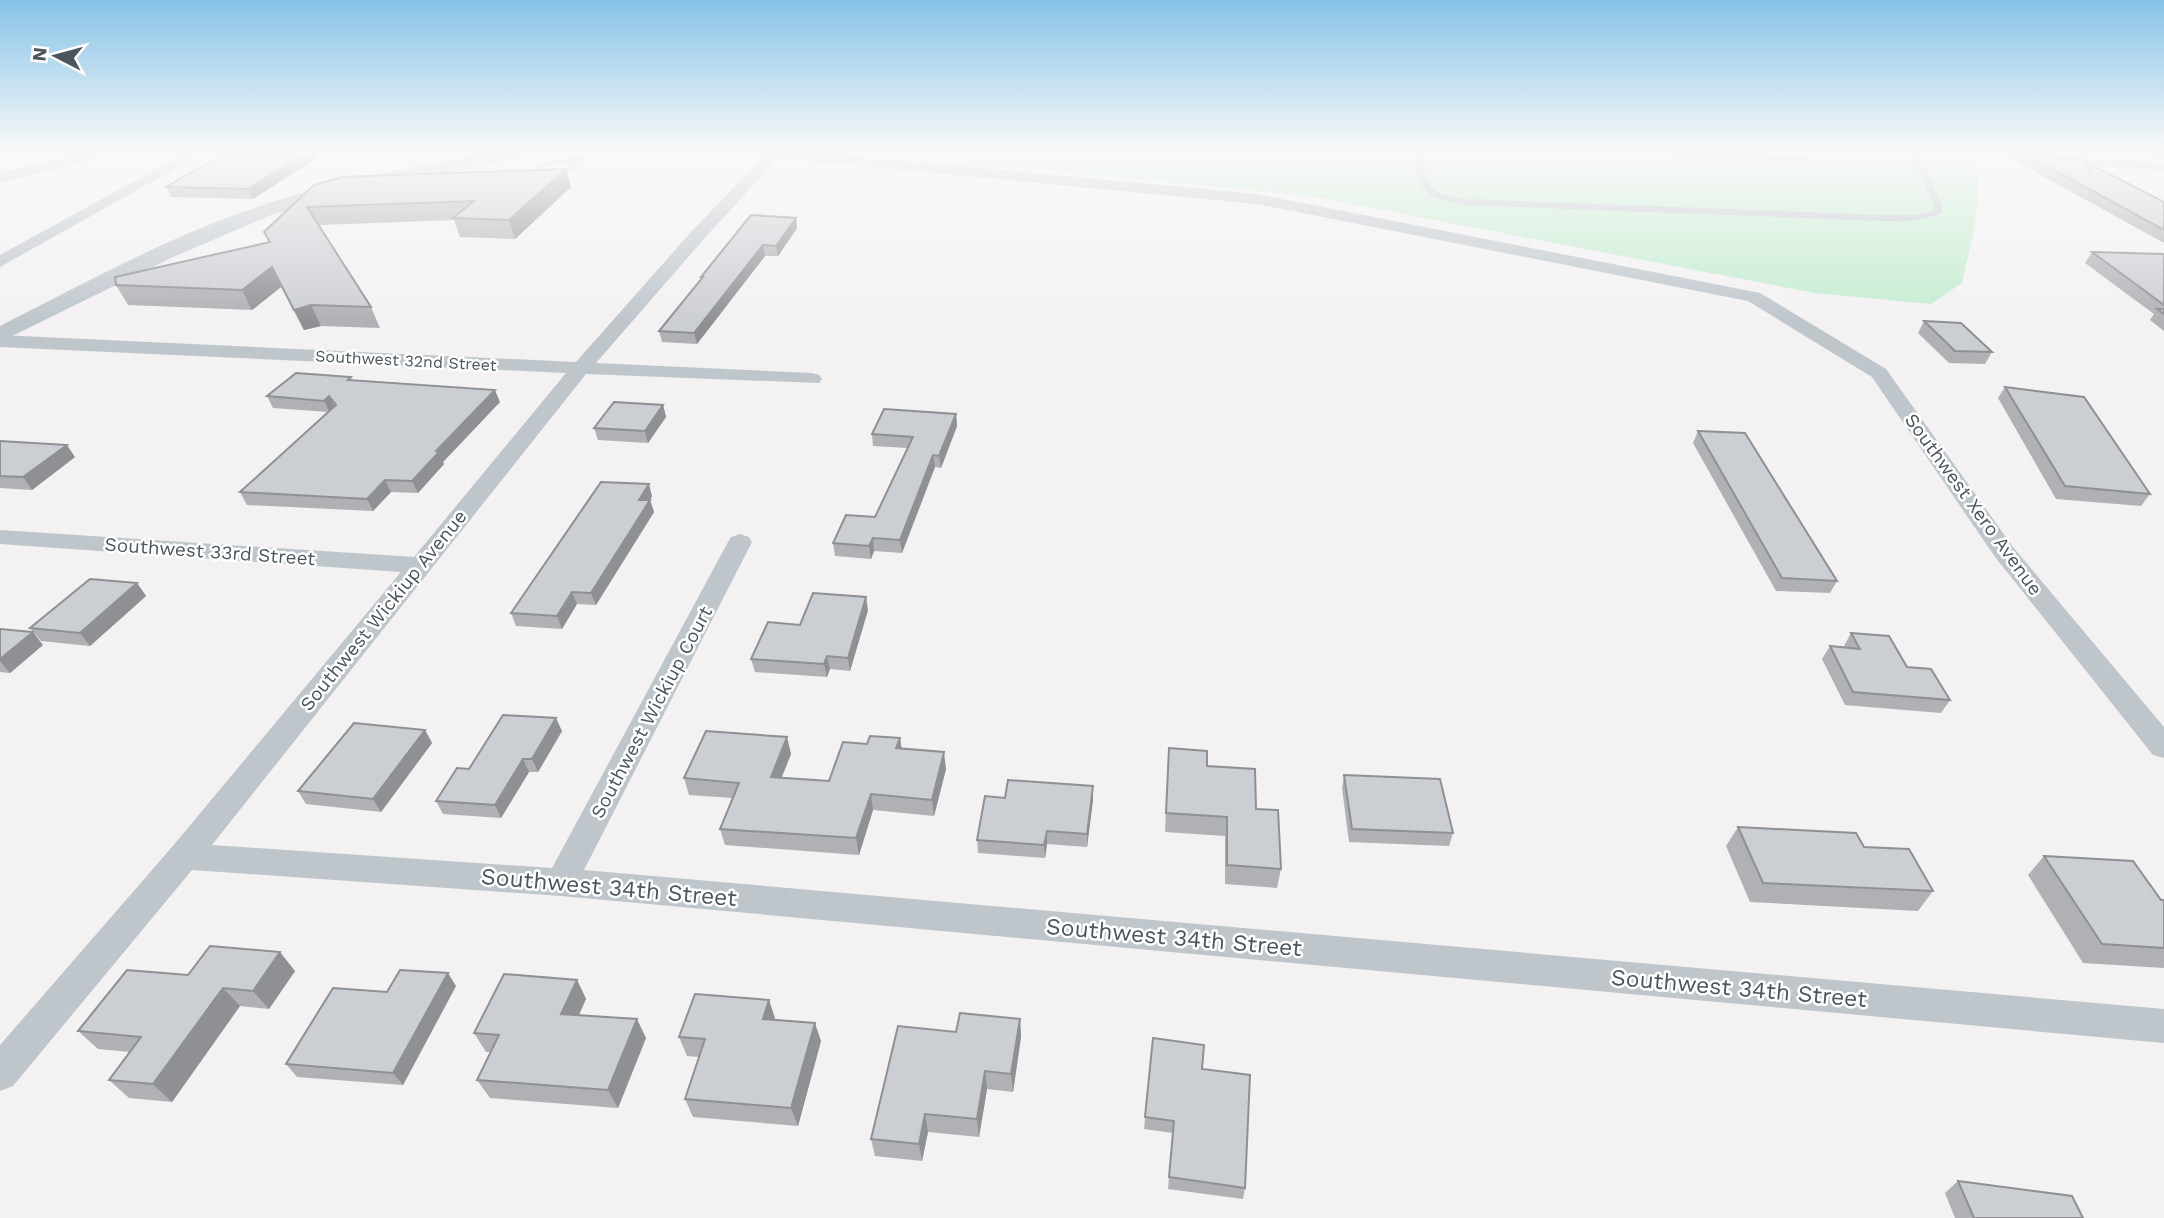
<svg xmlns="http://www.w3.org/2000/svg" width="2164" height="1218" font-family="'Work Sans',sans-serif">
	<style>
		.green { fill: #c4ecd0 }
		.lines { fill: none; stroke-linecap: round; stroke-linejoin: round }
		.service { fill: #bec6cc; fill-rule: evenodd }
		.minor { fill: #bec6cc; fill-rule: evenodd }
		.tertiary { fill: #bec6cc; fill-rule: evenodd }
		.wall { fill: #afb1b5 }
		.shaded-wall { fill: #8e9094 }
		.building { fill: #cbced3; stroke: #8e9094; stroke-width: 2 }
		.labels { text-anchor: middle; stroke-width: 5; stroke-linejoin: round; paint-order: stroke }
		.far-street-label { font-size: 16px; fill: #4a555d; stroke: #fff }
		.street-label { font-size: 19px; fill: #4a555d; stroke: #fff }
		.near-street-label { font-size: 23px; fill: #4a555d; stroke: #fff }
	</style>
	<rect width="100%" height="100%" fill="#f3f1f1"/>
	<!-- green -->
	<path class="green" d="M872,152H1973C1986,196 1971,240 1962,283L1931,304L1815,293L1309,196Z"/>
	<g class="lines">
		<!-- service -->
		<g class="service">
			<path d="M593,152H607L573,162L578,167L577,169C563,175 549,180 534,173L538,164ZM555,164H566L569,167L558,172L543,171L544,168Z"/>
			<path d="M1422,152H1430L1423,161C1426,191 1437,195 1465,199L1882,215H1913L1933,211L1934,206L1917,167L1587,154L1583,152H1653L1915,162L1910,152H1918L1942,206L1941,213C1924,222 1901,221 1882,221L1465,205C1434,199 1418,196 1415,161Z"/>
		</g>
		<!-- minor -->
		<g class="minor">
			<path d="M85,152H111L109,155L0,183V173Z"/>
			<path d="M187,152H205L0,267V255Z"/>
			<path d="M754,152H810L1257,194L1760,293L1886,369L2013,547L2164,727V758L2153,755L1995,557L1872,377L1748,301L1257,204L778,158L703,240L596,363L812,373L819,375L822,379L819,383L586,374L212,845L552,868L728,542L731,537L740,534L749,537L752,542L584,870L2164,1009V1043L561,896L192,870L13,1086L0,1091V1045L172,847L401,572L0,544V530L414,557L566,373L0,347V335L576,362L691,232L763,157Z"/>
			<path d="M2051,157L2164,162V170L2046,164L2044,161L2046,158Z"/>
		</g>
		<!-- tertiary -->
		<path class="tertiary" d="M493,152H531L522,158L359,190L271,215L171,258L0,342V326C85,283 170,236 260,206C336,180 415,167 493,152Z"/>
	</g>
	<!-- wall -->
	<g class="wall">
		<path d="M227,152H325V153L253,199L171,197L166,187Z"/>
		<path d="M2006,152H2070L2069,155L2029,154L2089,169L2164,202V243L2008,157Z"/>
		<path d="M2147,152H2164V160L2157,159Z"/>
		<path d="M314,185L571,187L515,239L460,237L454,220L319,225L371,307L380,328L321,326L304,330L281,287L252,310L128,305L116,285L269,242L264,232Z"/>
		<path d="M796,218L797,228L778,256H765L697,344L662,342L659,331L701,279V277Z"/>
		<path d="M2092,252L2164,254V331L2150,320L2154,314L2085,263Z"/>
		<path d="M1924,321L1992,352L1985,364L1949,363L1918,333Z"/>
		<path d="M352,380L500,402L443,462L444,464L418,493L391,492L373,511L247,505L240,492L328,412L273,408L267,396Z"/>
		<path d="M2005,387L2150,494L2141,506L2056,499L1998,398Z"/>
		<path d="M663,405L666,417L648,443L598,440L594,428Z"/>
		<path d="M956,414L957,426L941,468L935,467L902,553L874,551L871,559L835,556L833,543L875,517L907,448L873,446L872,434Z"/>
		<path d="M1698,431L1837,581L1830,593L1776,591L1693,443Z"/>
		<path d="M0,441L75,457L32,490L0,488Z"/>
		<path d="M652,496L650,500L654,512L596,605L577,604L562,629L516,626L511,613Z"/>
		<path d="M137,583L146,596L90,646L41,641L30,628Z"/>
		<path d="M868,610L850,671L830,669L827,677L755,672L751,659L800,625Z"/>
		<path d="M0,629L43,645L10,673L0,672Z"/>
		<path d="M1851,633L1907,667L1950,700L1941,713L1845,705L1822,659L1830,646L1845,647L1844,646Z"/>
		<path d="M425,730L432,743L381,812L306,804L298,791Z"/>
		<path d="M562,731L538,772H529L501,818L443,814L436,801L469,769Z"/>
		<path d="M900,738L902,749L946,769L934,816L873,810L859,855L725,845L720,829L733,798L689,795L684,778L791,754L782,777L829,781L867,744Z"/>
		<path d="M1207,766L1256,809L1281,869L1277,888L1225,884V836L1165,832L1168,768Z"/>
		<path d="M1344,775L1453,833L1449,846L1349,842L1342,788Z"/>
		<path d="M1093,786V800L1087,847L1047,844L1045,858L978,853L977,840L1005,798Z"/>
		<path d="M1738,827L1864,847L1933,891L1918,911L1750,902L1726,846Z"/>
		<path d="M2044,856L2161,900H2164V968L2083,963L2028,875Z"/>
		<path d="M295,971L269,1009L240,1006L172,1102L129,1098L109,1080L130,1052L98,1049L78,1031L188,975Z"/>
		<path d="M577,980L586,999L579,1015L646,1038L618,1108L490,1098L477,1080L491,1052H486L474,1033Z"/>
		<path d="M456,986L403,1085L297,1077L286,1064L387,992Z"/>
		<path d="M769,1000L774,1020L821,1041L798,1126L693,1117L685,1099L699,1057L687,1056L679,1037Z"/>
		<path d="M1020,1019L1021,1037L1013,1092L987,1089L979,1137L928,1132L922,1161L875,1156L871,1139L956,1032Z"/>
		<path d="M1153,1038L1202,1069L1245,1188L1243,1199L1168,1189L1173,1133L1144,1129Z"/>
		<path d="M1958,1181L2083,1218H1955L1945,1193Z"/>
	</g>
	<!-- shaded-wall -->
	<g class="shaded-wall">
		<path d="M307,152L325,153L253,199L249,189Z"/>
		<path d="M566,169L571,187L515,239L509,220Z"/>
		<path d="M796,218L797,228L778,256L776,246Z"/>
		<path d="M763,245L765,256L697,344L694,333Z"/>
		<path d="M272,267L281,287L252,310L242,290Z"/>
		<path d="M311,305L321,326L304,330L294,310Z"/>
		<path d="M495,390L500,402L443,462L444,464L418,493L412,481L436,451Z"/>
		<path d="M329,396L335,408L330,413L324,401Z"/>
		<path d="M663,405L666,417L648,443L645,431Z"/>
		<path d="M956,414L957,426L941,468L939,456Z"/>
		<path d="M67,445L75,457L32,490L23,477Z"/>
		<path d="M933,455L935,467L902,553L900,540Z"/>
		<path d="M385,480L391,492L373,511L367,499Z"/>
		<path d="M649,484L652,496L650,500L654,512L596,605L591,593L639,500Z"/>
		<path d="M873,538L874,551L871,559L869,546Z"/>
		<path d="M137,583L146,596L90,646L80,633Z"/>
		<path d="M572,592L577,604L562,629L557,616Z"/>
		<path d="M866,597L868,610L850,671L848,658Z"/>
		<path d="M33,632L43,645L10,673L0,661V659Z"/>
		<path d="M827,656L830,669L827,677L824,664Z"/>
		<path d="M556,718L562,731L538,772L532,759Z"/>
		<path d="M425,730L432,743L381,812L373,799Z"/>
		<path d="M787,737L791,754L775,793L771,777Z"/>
		<path d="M900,738L902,754L896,748Z"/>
		<path d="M944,752L946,769L934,816L932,800Z"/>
		<path d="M523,759L529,772L501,818L495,805Z"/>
		<path d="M1093,786V800L1087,847V834Z"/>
		<path d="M871,794L873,810L859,855L856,838Z"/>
		<path d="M1047,831V844L1045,858L1044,845Z"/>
		<path d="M280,952L295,971L269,1009L253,991Z"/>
		<path d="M448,973L456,986L403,1085L393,1073Z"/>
		<path d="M577,980L586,999L571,1032L561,1014Z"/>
		<path d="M223,988L240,1006L172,1102L153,1084Z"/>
		<path d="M769,1000L775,1018L769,1037L763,1019Z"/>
		<path d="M637,1019L646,1038L618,1108L608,1090Z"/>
		<path d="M1020,1019L1021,1037L1013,1092L1011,1074Z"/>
		<path d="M815,1023L821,1041L798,1126L791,1108Z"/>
		<path d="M985,1071L987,1089L979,1137L977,1119Z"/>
		<path d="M925,1114L928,1132L922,1161L919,1144Z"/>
	</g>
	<!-- building -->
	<g class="building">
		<path d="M227,152H307L249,189L166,187Z"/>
		<path d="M2021,152H2029L2030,155L2082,159L2089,169L2092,165L2164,202V230Z"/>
		<path d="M566,169L509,220L453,218L474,201L307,207L371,307L311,305L294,310L272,267L242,290L116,285L115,277L270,242L264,232L314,185L342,177Z"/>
		<path d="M751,215L796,218L776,246L763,245L694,333L659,331L703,277H701Z"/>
		<path d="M2092,252L2164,254V305Z"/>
		<path d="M2157,309H2164V314Z"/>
		<path d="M1924,321L1961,323L1992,352L1955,351Z"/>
		<path d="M296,373L351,377L348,380L495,390L436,451L439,452L412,481L385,480L367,499L240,492L336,405L329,396L324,401L267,396Z"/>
		<path d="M2005,387L2084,397L2150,494L2065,486Z"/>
		<path d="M614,402L663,405L645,431L594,428Z"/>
		<path d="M884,409L956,414L939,456L933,455L900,540L873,538L869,546L833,543L846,515L875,517L913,437L872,434Z"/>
		<path d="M1698,431L1745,433L1837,581L1782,578Z"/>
		<path d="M0,441L67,445L23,477L0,476Z"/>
		<path d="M601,482L649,484L639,500H650L591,593L572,592L557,616L511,613Z"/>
		<path d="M90,579L137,583L80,633L30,628Z"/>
		<path d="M813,593L866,597L848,658L827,656L824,664L751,659L768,622L800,625Z"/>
		<path d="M0,629L33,632L0,659Z"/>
		<path d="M1851,633L1889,636L1907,667L1931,669L1950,700L1853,692L1830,646L1860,649Z"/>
		<path d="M503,715L556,718L532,759H523L495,805L436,801L457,768L469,769Z"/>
		<path d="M354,723L425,730L373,799L298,791Z"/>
		<path d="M706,731L787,737L771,777L829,781L843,742L867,744L870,736L900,738L896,748L944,752L932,800L871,794L856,838L720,829L739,783L684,778Z"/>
		<path d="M1169,748L1207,751V766L1255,769L1256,809L1278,810L1281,869L1227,865V817L1166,813Z"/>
		<path d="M1344,775L1440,779L1453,833L1352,829Z"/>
		<path d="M1008,780L1093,786L1087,834L1047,831L1044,845L977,840L985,796L1005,798Z"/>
		<path d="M1738,827L1856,833L1864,847L1909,849L1933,891L1763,883Z"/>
		<path d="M2044,856L2133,861L2161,900H2164V948L2102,944Z"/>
		<path d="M210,946L280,952L253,991L223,988L153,1084L109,1080L141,1037L78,1031L127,970L188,975Z"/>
		<path d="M400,970L448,973L393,1073L286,1064L333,988L387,992Z"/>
		<path d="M504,974L577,980L561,1014L637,1019L608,1090L477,1080L499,1035L474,1033Z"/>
		<path d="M695,994L769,1000L763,1019L815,1023L791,1108L685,1099L705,1039L679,1037Z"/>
		<path d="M960,1013L1020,1019L1011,1074L985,1071L977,1119L925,1114L919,1144L871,1139L898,1026L956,1032Z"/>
		<path d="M1153,1038L1204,1045L1202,1069L1250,1075L1245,1188L1169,1177L1174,1121L1145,1117Z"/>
		<path d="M1958,1181L2072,1196L2083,1218H1974Z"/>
	</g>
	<!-- sky -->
	<linearGradient id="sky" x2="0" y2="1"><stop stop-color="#87c3e7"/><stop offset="0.47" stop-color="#faf9f9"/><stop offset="1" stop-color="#faf9f9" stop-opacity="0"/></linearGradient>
	<rect width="2164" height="323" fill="url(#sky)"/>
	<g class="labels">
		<!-- far-street labels -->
		<g class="far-street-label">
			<text transform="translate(406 360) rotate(3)" y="6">Southwest 32nd Street</text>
		</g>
		<!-- street labels -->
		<g class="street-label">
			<text transform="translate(1974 504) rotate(54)" y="7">Southwest Xero Avenue</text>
			<text transform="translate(210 551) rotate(4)" y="7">Southwest 33rd Street</text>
			<text transform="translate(383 610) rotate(-51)" y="7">Southwest Wickiup Avenue</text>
			<text transform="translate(651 712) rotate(-62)" y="7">Southwest Wickiup Court</text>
		</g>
		<!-- near-street labels -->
		<g class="near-street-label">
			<text transform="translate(609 887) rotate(5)" y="8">Southwest 34th Street</text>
			<text transform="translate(1174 937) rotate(5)" y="8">Southwest 34th Street</text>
			<text transform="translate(1739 988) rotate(5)" y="8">Southwest 34th Street</text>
		</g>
	</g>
	<!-- north arrow -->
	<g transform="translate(56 56) rotate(276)" stroke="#ffffff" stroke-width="5" paint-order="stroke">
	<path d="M0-5L12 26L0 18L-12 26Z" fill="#4a555d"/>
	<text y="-10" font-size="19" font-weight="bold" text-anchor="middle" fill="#4a555d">N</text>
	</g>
</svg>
